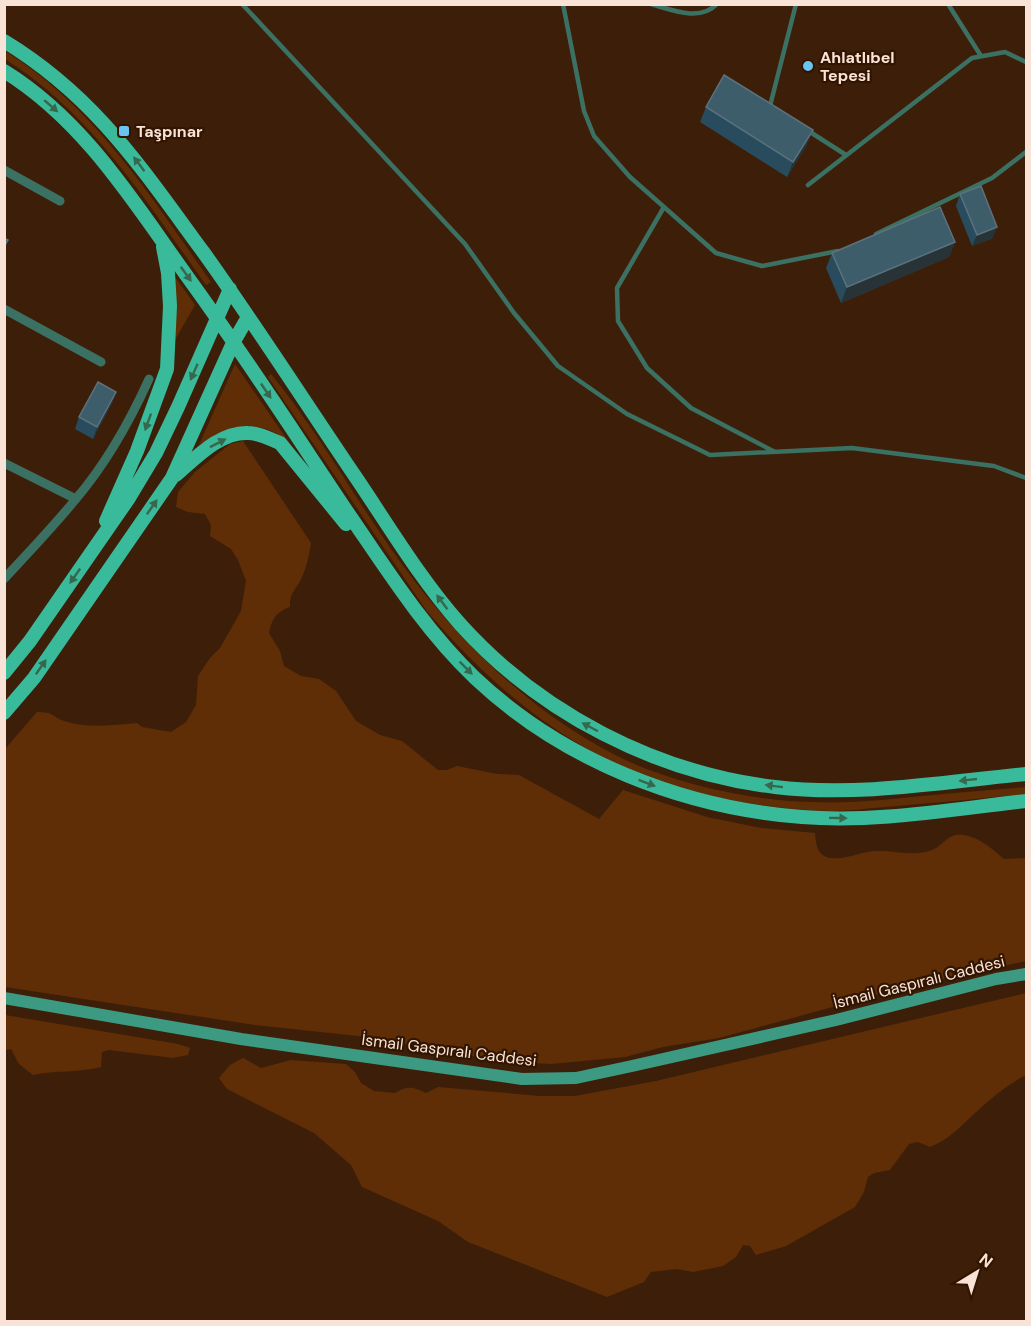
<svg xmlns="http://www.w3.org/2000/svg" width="1031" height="1326" font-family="'DM Sans',sans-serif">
	<rect width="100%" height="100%" fill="#3d1f09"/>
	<path fill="#5f2e06" d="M 5,51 C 95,107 151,197 211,282 L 206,285 C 147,203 93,114 5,59 Z
		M 173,274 L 195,305 L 175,340 Z
		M 235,364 L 295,451 C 289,445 284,438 277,434 C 253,418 221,431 199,445 Z
		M 271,374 C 325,440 364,516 416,583 C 473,656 546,724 632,763 C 685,786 752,800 810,802 C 851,804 892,799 933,795 C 964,792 995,790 1026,787 L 1026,794 C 980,799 933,803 886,807 C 868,808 850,811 832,811 C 803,811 774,807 746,803 C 710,797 674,788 641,775 C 556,741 484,679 426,610 L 268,377 Z
		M 243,441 L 311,543 C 309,555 307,566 302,577 C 297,589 289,592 290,607 C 276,612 272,619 269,633 L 280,651 L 284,666 L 301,676 L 319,679 L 336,691 L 356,721 L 380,735 L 402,741 L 438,770 L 447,770 L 457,766 L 497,774 L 519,775 L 599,819 L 623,790 L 707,817 L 761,828 L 815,833 C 816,842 816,853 826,857 C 842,862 861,851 877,851 C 895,850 914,857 932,850 C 941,847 947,836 956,835 C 973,832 992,848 1004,859 L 1026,858 L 1026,961 L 895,990 L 719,1038 L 663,1047 L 625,1057 L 551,1064 L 499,1061 L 367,1037 L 255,1025 L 5,987 L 5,749 L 37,712 C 54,712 51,716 64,721 C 88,729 113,725 137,723 L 142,727 L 171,732 L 186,722 L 196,705 L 198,676 L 210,658 L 220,648 L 241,611 L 246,581 L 238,560 L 231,549 L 210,536 L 211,525 L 205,514 L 188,512 L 176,507 L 178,492 L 195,472 L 230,444 Z
		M 1026,993 L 1026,1075 C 1007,1085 990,1099 974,1114 C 960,1127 948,1140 930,1147 L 918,1142 L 909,1144 L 890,1170 L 874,1173 L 868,1177 L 864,1192 L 855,1207 L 786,1246 L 756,1255 L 750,1246 L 743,1245 L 736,1257 L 723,1266 L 693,1272 L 677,1269 L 651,1272 L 644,1282 L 607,1297 L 468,1242 L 438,1221 L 362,1187 L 351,1165 L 314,1133 L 227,1089 L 219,1078 L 230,1065 L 243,1058 L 261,1068 L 291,1060 L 346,1064 L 355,1072 L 361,1083 L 374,1091 L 395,1093 C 408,1085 413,1087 426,1093 L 438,1087 L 540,1096 L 575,1096 L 656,1081 Z
		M 5,1015 L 178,1044 L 190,1048 L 188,1055 L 173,1058 L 109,1050 L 102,1052 L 101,1067 C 79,1073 56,1070 33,1075 L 19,1064 L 11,1049 L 5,1050 Z"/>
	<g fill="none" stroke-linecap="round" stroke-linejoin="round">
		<path stroke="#3b7162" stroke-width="4.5" d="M 242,4 L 465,244 L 514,313 L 558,366 L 627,414 L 710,455 L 852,448 L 994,466 L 1026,478
			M 563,4 L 584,111 L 594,136 L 630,177 L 664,207 L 617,288 L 618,321 L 647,368 L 691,408 L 775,452
			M 651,4 C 672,10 700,22 717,4
			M 948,4 L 981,56
			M 772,108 L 770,106 L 796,4
			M 807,130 L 846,155
			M 808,185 L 972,58 L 1005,52 L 1026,62
			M 664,207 L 716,253 L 762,266 L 838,251
			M 876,234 L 992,178 L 1026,152"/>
		<path stroke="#3b7162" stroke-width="9" d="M 4,170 L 60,201
			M 4,309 L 101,362
			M 4,463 L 76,499
			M 4,579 C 28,553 53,527 75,500 C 106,464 130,421 149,379"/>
		<path stroke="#3d9a82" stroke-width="12" d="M 4,998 L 241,1039 L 522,1079 L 576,1078 L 632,1066 L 836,1020 L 996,979 L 1026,974"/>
		<path stroke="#39ba9b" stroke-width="14" d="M 4,41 C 96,97 142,169 204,253 C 257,327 306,404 357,479 C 390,528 421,580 460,624 C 540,713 656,773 775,787 C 858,797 943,782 1026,774
			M 4,71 C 85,121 135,204 189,279 C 245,356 297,437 350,516 C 389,573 425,630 475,678 C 563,761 683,808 802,817 C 877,823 952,809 1026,801
			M 176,475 C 196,458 219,432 248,433 C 259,433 270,439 280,443 L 346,524
			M 106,521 L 137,451 L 167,369 L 170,306 L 168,273 L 163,247
			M 4,673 L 30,641 L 129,498 L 156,453 L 178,407 L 230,289
			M 4,713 L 34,678 L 172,478 L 233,343 L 248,317"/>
	</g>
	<path fill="#284c5e" d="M 706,107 L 807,145 L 787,177 L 700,122 Z
		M 960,194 L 993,238 L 972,246 L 956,206 Z
		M 955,242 L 949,257 L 841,303 L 826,268 L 832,253 Z
		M 116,392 L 112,403 L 93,439 L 75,429 L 79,417 Z"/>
	<path fill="#273337" d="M 813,130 L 807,145 L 787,177 L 793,162 Z
		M 997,227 L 993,238 L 972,246 L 977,235 Z
		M 955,242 L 949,257 L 841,303 L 847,287 Z
		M 116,392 L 112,403 L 93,439 L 97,427 Z"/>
	<path fill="#3e5d6b" stroke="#5b727c" stroke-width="1.5" d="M 724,75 L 813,130 L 793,162 L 706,107 Z
		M 981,186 L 997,227 L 977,235 L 960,194 Z
		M 940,207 L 955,242 L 847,287 L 832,253 Z
		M 4,238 L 8,240 L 4,247 Z
		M 98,382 L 116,392 L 97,427 L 79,417 Z"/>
	<defs><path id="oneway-solid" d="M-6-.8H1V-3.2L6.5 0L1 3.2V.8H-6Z" transform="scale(1.5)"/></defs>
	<g fill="#36684e">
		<use href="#oneway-solid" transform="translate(51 106) rotate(41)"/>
		<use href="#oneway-solid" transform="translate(139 164) rotate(-127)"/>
		<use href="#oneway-solid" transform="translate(186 274) rotate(54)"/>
		<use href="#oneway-solid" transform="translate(194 372) rotate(114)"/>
		<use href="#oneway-solid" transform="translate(266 391) rotate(56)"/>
		<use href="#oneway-solid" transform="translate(148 422) rotate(110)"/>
		<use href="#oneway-solid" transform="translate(218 443) rotate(-27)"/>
		<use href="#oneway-solid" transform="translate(152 507) rotate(-55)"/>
		<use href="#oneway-solid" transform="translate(75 576) rotate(125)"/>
		<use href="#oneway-solid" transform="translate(442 602) rotate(-127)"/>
		<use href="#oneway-solid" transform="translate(41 667) rotate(-55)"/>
		<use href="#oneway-solid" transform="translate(466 668) rotate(45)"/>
		<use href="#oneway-solid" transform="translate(590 727) rotate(-152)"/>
		<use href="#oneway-solid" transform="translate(968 780) rotate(174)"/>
		<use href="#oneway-solid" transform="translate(647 783) rotate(21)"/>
		<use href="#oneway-solid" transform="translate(774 786) rotate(-173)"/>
		<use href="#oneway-solid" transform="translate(838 818) rotate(1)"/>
	</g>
	<g fill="#6ac3f1" stroke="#321501" stroke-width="2">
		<circle cx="808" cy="66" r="6"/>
		<rect x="118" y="125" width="12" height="12" rx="3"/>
	</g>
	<g text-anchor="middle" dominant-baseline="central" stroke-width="4.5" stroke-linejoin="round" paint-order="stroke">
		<g font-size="16" font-weight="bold" fill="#f8e3d6" stroke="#321501" text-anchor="start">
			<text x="820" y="57">Ahlatlıbel<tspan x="820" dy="18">Tepesi</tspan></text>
			<text x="136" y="131">Taşpınar</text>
		</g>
		<g font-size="16" fill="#f8e3d6" stroke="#321501">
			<text transform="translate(919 982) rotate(-14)">İsmail Gaspıralı Caddesi</text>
			<text transform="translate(449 1050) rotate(7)">İsmail Gaspıralı Caddesi</text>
		</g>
	</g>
	<rect width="1031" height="1326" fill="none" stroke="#f8e3d6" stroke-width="12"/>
	<g transform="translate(977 1272) rotate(38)" stroke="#321501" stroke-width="4.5" paint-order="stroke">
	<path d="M0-4.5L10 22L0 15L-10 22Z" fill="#f8e3d6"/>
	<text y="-9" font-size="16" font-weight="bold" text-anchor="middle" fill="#f8e3d6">N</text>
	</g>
</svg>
